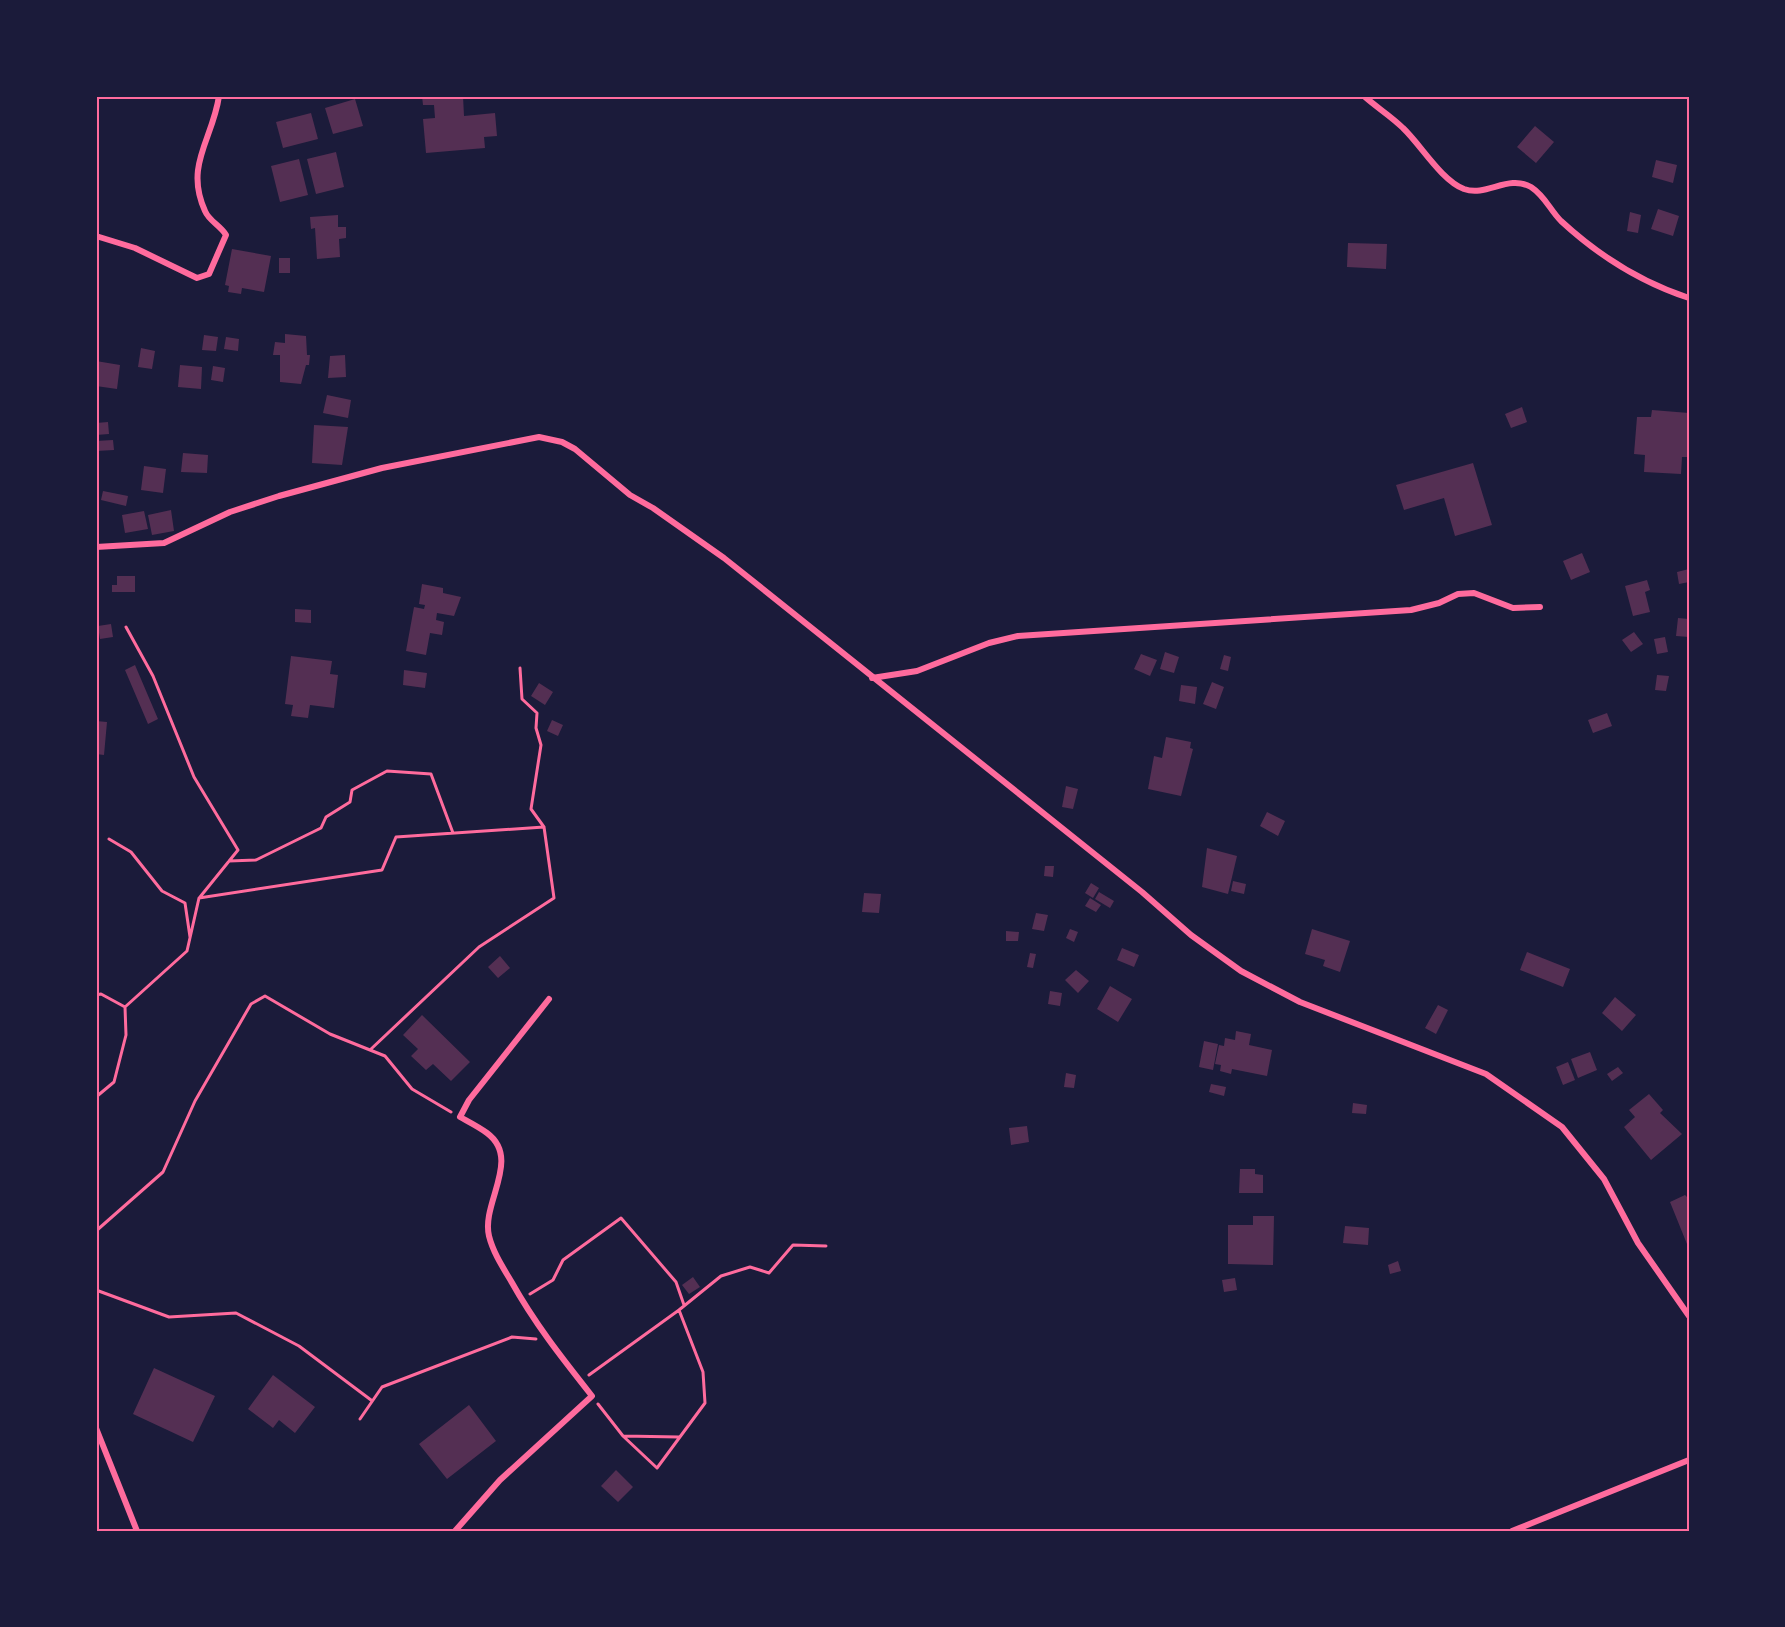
<svg xmlns="http://www.w3.org/2000/svg" width="1785" height="1627" font-family="Manrope,sans-serif">
	<rect width="100%" height="100%" fill="#1b1b3a"/>
	<path fill="#542f53" d="M 422,96 L 463,96 L 464,116 L 495,113 L 497,136 L 484,137 L 485,148 L 426,153 L 423,119 L 435,118 L 434,105 L 423,105 Z
		M 355,99 L 363,126 L 333,134 L 325,108 Z
		M 311,113 L 318,139 L 283,148 L 276,122 Z
		M 1535,126 L 1554,142 L 1536,163 L 1517,147 Z
		M 336,152 L 344,187 L 316,194 L 307,159 Z
		M 299,159 L 308,195 L 280,202 L 271,166 Z
		M 1656,160 L 1677,165 L 1673,183 L 1652,177 Z
		M 1658,209 L 1679,216 L 1673,236 L 1651,229 Z
		M 1630,212 L 1641,215 L 1638,233 L 1627,231 Z
		M 338,215 L 338,227 L 346,227 L 346,238 L 339,239 L 340,257 L 317,259 L 315,228 L 311,229 L 310,217 Z
		M 1348,243 L 1387,244 L 1386,269 L 1347,267 Z
		M 232,249 L 271,256 L 264,292 L 242,288 L 241,294 L 228,292 L 229,286 L 225,285 Z
		M 279,258 L 290,258 L 290,273 L 279,273 Z
		M 285,334 L 306,336 L 307,355 L 310,355 L 309,365 L 306,365 L 301,384 L 280,382 L 280,355 L 273,355 L 275,342 L 285,343 Z
		M 204,335 L 218,337 L 216,351 L 202,350 Z
		M 226,337 L 239,339 L 238,351 L 224,349 Z
		M 141,348 L 155,351 L 152,369 L 138,367 Z
		M 345,355 L 346,377 L 328,378 L 330,356 Z
		M 96,361 L 120,365 L 117,389 L 96,386 Z
		M 180,365 L 202,367 L 201,389 L 178,387 Z
		M 213,366 L 225,368 L 223,382 L 211,380 Z
		M 327,395 L 351,400 L 348,418 L 323,413 Z
		M 1522,407 L 1527,422 L 1511,428 L 1505,414 Z
		M 1652,410 L 1689,413 L 1689,457 L 1682,457 L 1681,474 L 1644,472 L 1645,455 L 1634,454 L 1637,417 L 1651,417 Z
		M 108,422 L 109,434 L 96,435 L 96,423 Z
		M 314,425 L 348,427 L 342,465 L 312,463 Z
		M 113,440 L 114,450 L 96,451 L 96,441 Z
		M 183,453 L 208,455 L 207,473 L 181,472 Z
		M 1473,463 L 1492,525 L 1455,536 L 1444,498 L 1404,510 L 1396,485 Z
		M 144,466 L 166,469 L 163,493 L 141,490 Z
		M 103,491 L 128,496 L 126,506 L 101,500 Z
		M 171,510 L 174,531 L 152,535 L 148,515 Z
		M 144,511 L 148,529 L 125,533 L 122,515 Z
		M 1582,553 L 1590,572 L 1571,580 L 1563,561 Z
		M 1689,569 L 1689,582 L 1679,584 L 1677,572 Z
		M 117,576 L 135,576 L 135,592 L 112,592 L 112,585 L 117,585 Z
		M 1647,580 L 1650,590 L 1645,592 L 1650,612 L 1633,616 L 1625,586 Z
		M 422,584 L 443,588 L 443,593 L 461,597 L 454,616 L 437,613 L 436,620 L 444,622 L 442,635 L 430,633 L 426,655 L 406,651 L 414,607 L 424,609 L 425,605 L 419,604 Z
		M 295,609 L 311,610 L 311,623 L 295,622 Z
		M 1678,618 L 1689,619 L 1689,637 L 1676,636 Z
		M 111,624 L 113,637 L 100,639 L 98,626 Z
		M 1634,632 L 1643,644 L 1631,652 L 1622,640 Z
		M 1665,637 L 1668,652 L 1657,654 L 1654,639 Z
		M 1165,652 L 1179,657 L 1174,673 L 1160,669 Z
		M 1141,654 L 1157,660 L 1150,676 L 1134,669 Z
		M 1224,655 L 1231,657 L 1228,671 L 1220,669 Z
		M 291,656 L 332,661 L 330,674 L 338,675 L 334,708 L 310,705 L 308,718 L 291,716 L 293,705 L 285,704 Z
		M 135,665 L 158,719 L 148,724 L 125,670 Z
		M 404,670 L 427,673 L 425,688 L 403,685 Z
		M 1657,675 L 1669,676 L 1666,691 L 1655,690 Z
		M 1212,682 L 1224,687 L 1216,709 L 1203,704 Z
		M 539,683 L 553,692 L 545,705 L 531,696 Z
		M 1181,685 L 1197,687 L 1195,704 L 1179,701 Z
		M 1607,713 L 1612,726 L 1593,733 L 1588,720 Z
		M 552,720 L 563,725 L 558,736 L 547,731 Z
		M 96,721 L 107,722 L 104,755 L 96,754 Z
		M 1166,737 L 1191,742 L 1190,748 L 1193,749 L 1181,796 L 1148,789 L 1154,756 L 1162,758 Z
		M 1066,786 L 1078,789 L 1073,809 L 1062,807 Z
		M 1267,812 L 1285,821 L 1278,836 L 1260,826 Z
		M 1207,848 L 1237,856 L 1228,894 L 1202,887 Z
		M 1045,866 L 1054,866 L 1053,877 L 1044,876 Z
		M 1233,881 L 1246,884 L 1244,894 L 1231,891 Z
		M 1091,883 L 1099,888 L 1093,898 L 1085,893 Z
		M 1099,892 L 1114,901 L 1110,908 L 1095,899 Z
		M 864,893 L 881,894 L 879,913 L 862,912 Z
		M 1090,898 L 1101,905 L 1096,912 L 1085,906 Z
		M 1036,913 L 1048,915 L 1044,931 L 1032,929 Z
		M 1070,929 L 1078,932 L 1074,942 L 1066,938 Z
		M 1312,929 L 1350,941 L 1340,972 L 1323,966 L 1325,960 L 1305,954 Z
		M 1006,931 L 1019,932 L 1018,941 L 1006,941 Z
		M 1122,948 L 1139,955 L 1134,967 L 1117,960 Z
		M 1527,952 L 1570,969 L 1563,987 L 1520,970 Z
		M 1030,953 L 1036,954 L 1033,968 L 1027,967 Z
		M 500,956 L 510,968 L 498,978 L 488,967 Z
		M 1076,970 L 1089,981 L 1078,993 L 1065,980 Z
		M 1110,986 L 1132,999 L 1118,1022 L 1097,1009 Z
		M 1050,991 L 1062,993 L 1060,1006 L 1048,1004 Z
		M 1615,997 L 1636,1015 L 1622,1031 L 1602,1013 Z
		M 1438,1005 L 1448,1010 L 1436,1034 L 1425,1028 Z
		M 422,1015 L 470,1062 L 451,1081 L 433,1064 L 426,1070 L 411,1056 L 418,1049 L 403,1035 Z
		M 1236,1031 L 1251,1034 L 1249,1045 L 1272,1050 L 1267,1076 L 1232,1069 L 1231,1074 L 1220,1071 L 1221,1065 L 1215,1064 L 1219,1045 L 1224,1046 L 1225,1038 L 1235,1040 Z
		M 1204,1041 L 1218,1044 L 1213,1070 L 1199,1067 Z
		M 1590,1052 L 1597,1070 L 1578,1078 L 1571,1059 Z
		M 1568,1062 L 1575,1080 L 1563,1085 L 1556,1067 Z
		M 1618,1067 L 1623,1073 L 1612,1081 L 1607,1074 Z
		M 1066,1073 L 1076,1075 L 1074,1088 L 1064,1087 Z
		M 1211,1084 L 1226,1087 L 1224,1096 L 1209,1092 Z
		M 1649,1094 L 1663,1110 L 1660,1113 L 1682,1134 L 1651,1160 L 1624,1127 L 1635,1117 L 1629,1110 Z
		M 1353,1103 L 1367,1105 L 1366,1114 L 1352,1113 Z
		M 1027,1126 L 1029,1142 L 1011,1145 L 1009,1128 Z
		M 1240,1169 L 1255,1169 L 1255,1174 L 1263,1175 L 1263,1193 L 1239,1193 Z
		M 1685,1195 L 1689,1199 L 1689,1249 L 1670,1202 Z
		M 1253,1216 L 1274,1216 L 1273,1265 L 1228,1264 L 1228,1225 L 1253,1225 Z
		M 1345,1226 L 1369,1228 L 1368,1245 L 1343,1243 Z
		M 1398,1261 L 1401,1271 L 1390,1274 L 1388,1265 Z
		M 693,1277 L 700,1287 L 689,1294 L 682,1285 Z
		M 1235,1278 L 1237,1290 L 1224,1292 L 1222,1280 Z
		M 154,1368 L 215,1396 L 193,1442 L 133,1414 Z
		M 273,1375 L 315,1407 L 295,1433 L 279,1420 L 273,1428 L 248,1409 Z
		M 469,1405 L 496,1441 L 447,1479 L 419,1444 Z
		M 616,1470 L 633,1487 L 618,1502 L 601,1486 Z"/>
	<g fill="none" stroke-linecap="round" stroke-linejoin="round">
		<path stroke="#ff6b9d" stroke-width="3" d="M 126,627 L 153,676 L 194,777 L 238,850 L 200,897
			M 520,668 L 522,699 L 537,713 L 536,728 L 541,745 L 531,809 L 544,827
			M 109,839 L 131,852 L 162,891 L 185,903 L 190,937
			M 229,861 L 256,860 L 321,828 L 326,817 L 350,802 L 352,790 L 387,771 L 431,774 L 453,833
			M 96,995 L 101,994 L 125,1007
			M 96,1097 L 114,1082 L 126,1035 L 125,1007 L 187,951 L 199,898 L 382,870 L 396,837 L 544,827 L 554,898 L 479,947 L 370,1050
			M 96,1231 L 163,1172 L 195,1101 L 251,1004 L 265,996 L 330,1034 L 385,1056 L 412,1089 L 451,1112
			M 96,1290 L 169,1317 L 236,1313 L 299,1346 L 371,1400
			M 530,1294 L 553,1280 L 563,1260 L 621,1218 L 676,1282 L 684,1305
			M 679,1310 L 721,1276 L 750,1267 L 769,1273 L 793,1245 L 826,1246
			M 589,1375 L 679,1310 L 703,1372 L 705,1403 L 657,1468 L 623,1436
			M 598,1404 L 623,1436 L 679,1437
			M 360,1419 L 382,1387 L 512,1337 L 536,1339"/>
		<path stroke="#ff6b9d" stroke-width="6" d="M 1364,96 C 1376,107 1391,116 1403,128 C 1421,145 1441,180 1464,189 C 1487,197 1508,174 1531,187 C 1545,196 1550,210 1561,221 C 1599,256 1640,282 1689,298
			M 96,236 L 135,248 L 197,278 L 209,274 L 226,235 C 221,226 209,221 205,211 C 184,165 213,139 219,96
			M 96,547 L 164,543 L 230,512 L 279,496 L 382,468 L 539,437 L 562,442 L 575,449 L 630,495 L 653,508 L 724,558 L 1142,892 L 1191,935 L 1241,971 L 1300,1002 L 1486,1074 L 1562,1127 L 1604,1179 L 1638,1243 L 1689,1316
			M 872,678 L 917,671 L 989,643 L 1018,636 L 1411,610 L 1439,603 L 1458,594 L 1474,593 L 1513,608 L 1540,607
			M 96,1428 L 137,1531
			M 455,1531 L 500,1480 L 592,1396 C 562,1358 535,1324 511,1281 C 502,1266 493,1252 489,1236 C 481,1203 522,1159 487,1133 C 479,1127 469,1122 460,1117 L 469,1100 L 549,999
			M 1512,1531 L 1689,1460"/>
	</g>
	<rect width="1785" height="1627" fill="none" stroke="#1b1b3a" stroke-width="195"/>
	<rect x="98" y="98" width="1590" height="1432" fill="none" stroke="#ff6b9d" stroke-width="2"/>
</svg>
